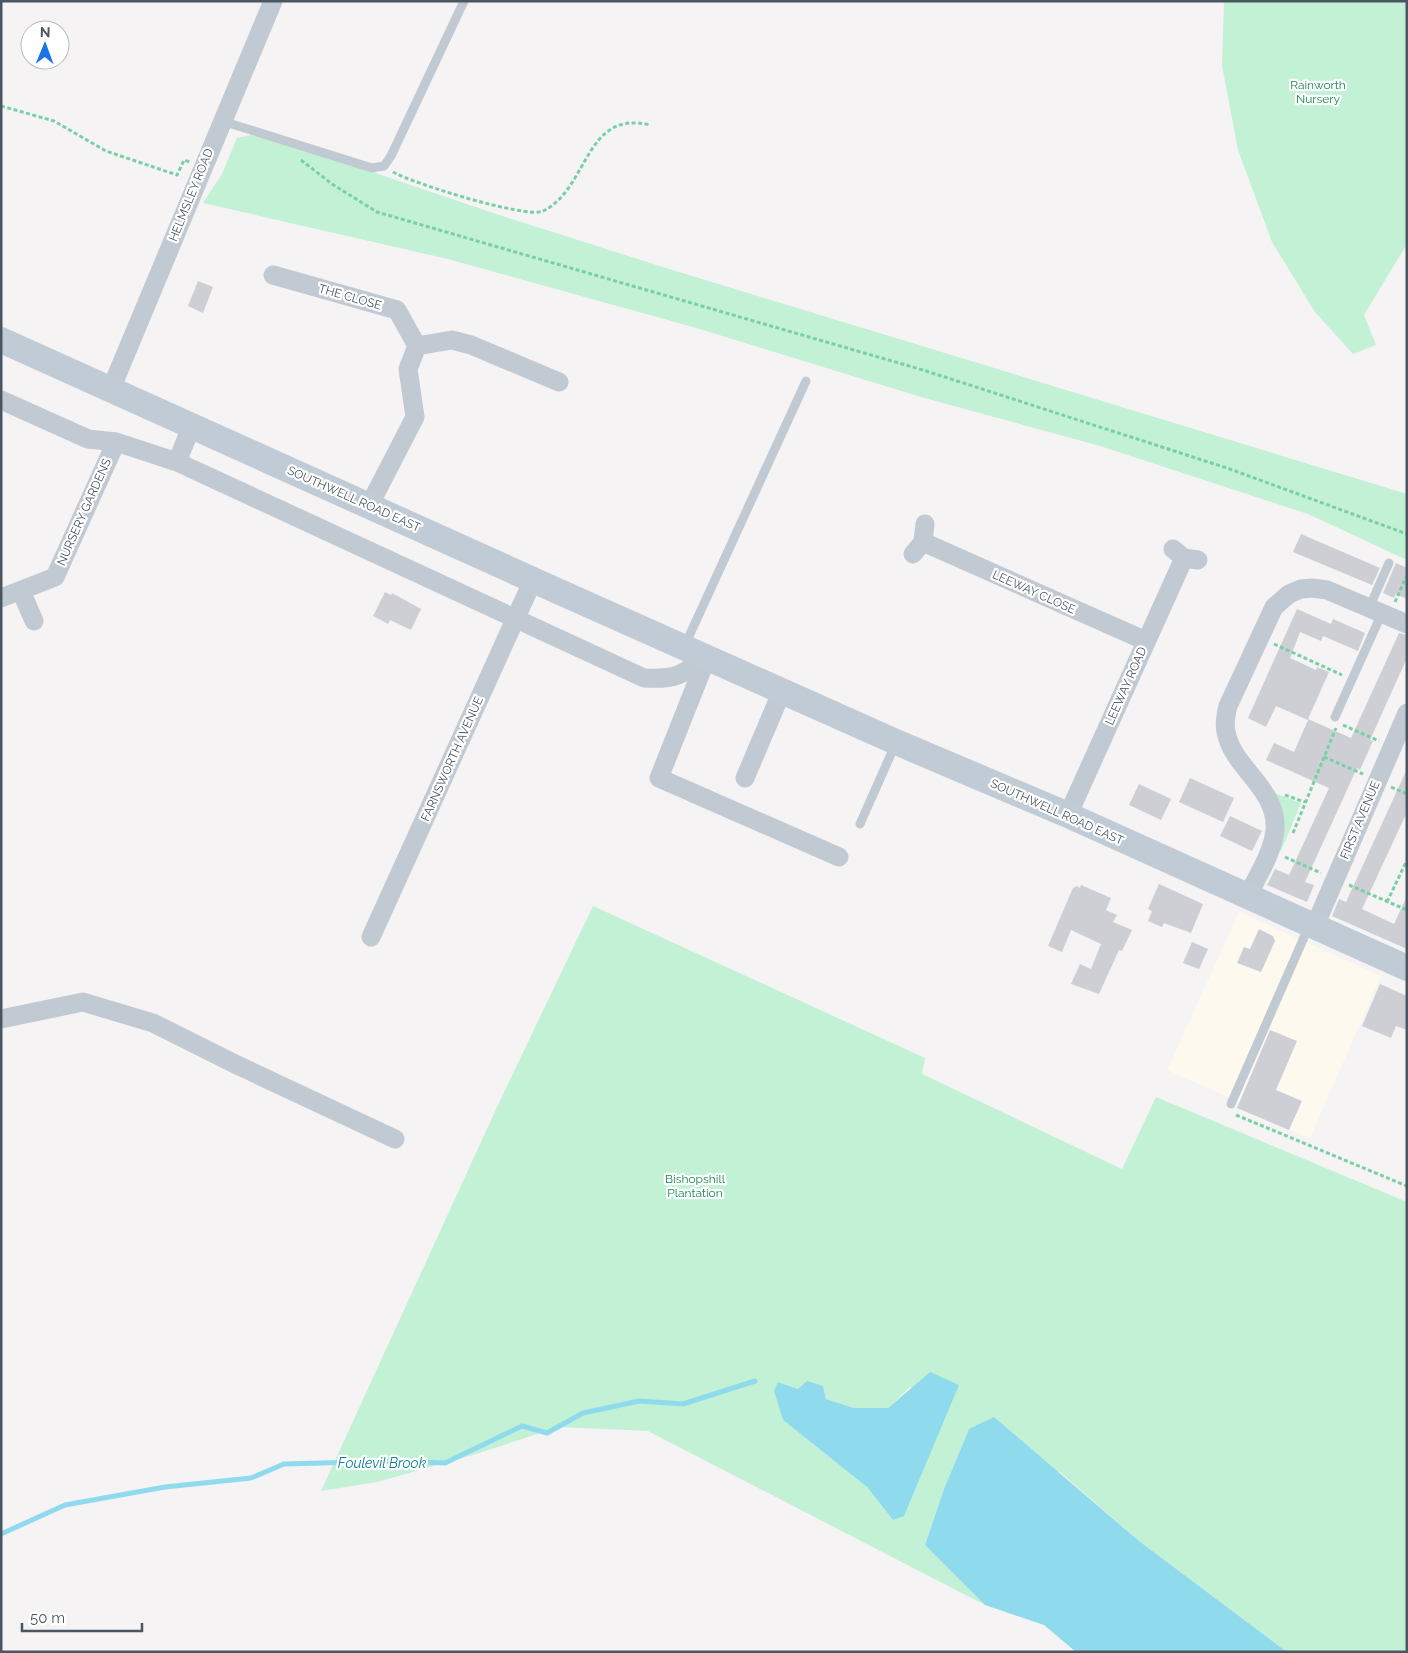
<svg xmlns="http://www.w3.org/2000/svg" width="1408" height="1653" font-family="Raleway,sans-serif">
	<rect width="100%" height="100%" fill="#f5f3f3"/>
	<path fill="#fdf9ef" d="M 1239,912 L 1381,976 L 1310,1138 L 1237,1108 L 1239,1102 L 1167,1070 Z"/>
	<path fill="#c3f1d5" fill-rule="evenodd" d="M 1224,1 L 1407,1 L 1407,244 L 1364,315 L 1376,345 L 1353,354 L 1315,312 L 1272,242 L 1238,150 L 1222,65 Z
		M 251,135 L 305,149 L 499,215 L 666,268 L 1407,494 L 1407,560 L 1308,514 L 1100,446 L 921,397 L 693,327 L 448,259 L 203,203 L 222,174 L 237,138 Z
		M 1272,792 L 1301,803 L 1281,851 L 1275,849 Z
		M 593,906 L 925,1058 L 922,1074 L 1122,1169 L 1156,1097 L 1407,1202 L 1407,1652 L 1287,1652 L 1139,1541 L 1060,1472 L 969,1429 L 944,1489 L 925,1545 L 985,1605 L 648,1431 L 559,1427 L 473,1455 L 377,1482 L 321,1491 L 498,1105 ZM 778,1382 L 798,1389 L 823,1386 L 826,1399 L 854,1408 L 888,1408 L 911,1386 L 893,1520 L 867,1487 L 783,1420 Z"/>
	<path fill="#90daee" d="M 930,1372 L 959,1385 L 904,1516 L 893,1520 L 867,1487 L 783,1420 L 774,1391 L 778,1382 L 798,1389 L 807,1381 L 823,1386 L 826,1399 L 854,1408 L 888,1408 Z
		M 994,1417 L 1139,1541 L 1287,1652 L 1076,1652 L 1044,1625 L 985,1605 L 925,1545 L 944,1489 L 969,1429 Z"/>
	<g fill="none" stroke-linecap="round" stroke-linejoin="round">
		<path stroke="#90daee" stroke-width="5" d="M 1,1534 L 65,1505 L 165,1487 L 251,1478 L 284,1464 L 398,1461 L 445,1463 L 522,1426 L 547,1433 L 583,1413 L 639,1401 L 683,1404 L 755,1381"/>
	</g>
	<path fill="#cdcfd5" d="M 198,281 L 213,287 L 203,313 L 188,306 Z
		M 1301,534 L 1380,568 L 1372,585 L 1293,552 Z
		M 1396,563 L 1407,568 L 1407,599 L 1396,594 L 1394,598 L 1383,593 Z
		M 385,592 L 391,595 L 392,593 L 421,609 L 411,630 L 390,620 L 388,624 L 373,616 Z
		M 1297,609 L 1331,624 L 1333,619 L 1365,633 L 1358,651 L 1323,636 L 1321,641 L 1300,632 L 1290,658 L 1316,670 L 1317,667 L 1329,672 L 1308,719 L 1351,738 L 1399,633 L 1407,635 L 1407,658 L 1370,740 L 1373,741 L 1360,770 L 1357,768 L 1305,882 L 1314,885 L 1307,902 L 1267,885 L 1275,869 L 1289,875 L 1329,788 L 1266,760 L 1274,743 L 1294,752 L 1308,720 L 1276,706 L 1266,727 L 1248,718 Z
		M 1407,769 L 1407,812 L 1362,909 L 1394,924 L 1407,896 L 1407,949 L 1332,916 L 1339,899 L 1346,902 Z
		M 1190,778 L 1234,798 L 1223,822 L 1179,802 Z
		M 1139,784 L 1171,799 L 1161,820 L 1129,805 Z
		M 1230,816 L 1262,831 L 1252,851 L 1220,836 Z
		M 1159,884 L 1203,904 L 1191,933 L 1164,923 L 1162,927 L 1148,921 L 1152,911 L 1148,909 Z
		M 1081,885 L 1111,898 L 1106,910 L 1117,915 L 1113,922 L 1132,930 L 1122,951 L 1119,950 L 1099,994 L 1071,984 L 1080,964 L 1091,969 L 1101,944 L 1071,930 L 1062,952 L 1048,946 L 1073,888 L 1077,886 L 1080,888 Z
		M 1259,929 L 1273,936 L 1275,941 L 1261,972 L 1237,963 L 1244,947 L 1250,949 Z
		M 1192,942 L 1208,949 L 1199,969 L 1183,963 Z
		M 1380,984 L 1407,996 L 1407,1030 L 1396,1026 L 1391,1038 L 1362,1026 Z
		M 1270,1030 L 1297,1041 L 1276,1090 L 1302,1101 L 1289,1130 L 1237,1108 Z"/>
	<g fill="none" stroke-linecap="round" stroke-linejoin="round">
		<path stroke="#7ad0a6" stroke-width="3" stroke-dasharray="4 2.5" stroke-linecap="butt" d="M 1,106 L 54,121 L 106,151 L 177,175 L 184,160 L 190,162
			M 301,160 L 332,184 L 377,212 L 923,370 L 1227,468 L 1407,534
			M 393,172 C 412,183 526,219 543,211 C 589,189 584,109 650,125
			M 1395,602 L 1407,575
			M 1274,644 L 1342,675
			M 1343,725 L 1379,741
			M 1324,757 L 1363,774
			M 1391,787 L 1407,794
			M 1285,795 L 1305,802
			M 1293,833 L 1336,728
			M 1285,857 L 1321,873
			M 1349,885 L 1407,910
			M 1387,902 L 1407,860
			M 1236,1115 L 1407,1186"/>
		<path stroke="#c1cad2" stroke-width="9" d="M 222,121 L 372,168 L 384,166 L 391,156 L 464,1
			M 1369,608 L 1389,563
			M 685,645 L 806,381
			M 1335,717 L 1382,613
			M 860,824 L 895,745
			M 1231,1104 L 1309,926"/>
		<path stroke="#c1cad2" stroke-width="19" d="M 273,275 L 397,310 L 417,346 L 452,340 L 471,345 L 559,382
			M 111,389 L 273,1
			M 1,400 L 88,439 L 116,442 L 177,462 L 644,678 C 675,680 682,675 707,657
			M 177,462 L 192,425
			M 369,506 L 415,417 L 408,369 L 417,346
			M 923,542 L 1146,641
			M 1173,549 L 1184,558 L 1198,560
			M 913,554 L 923,542 L 925,524
			M 21,591 L 34,621
			M 1,598 L 55,577 L 116,442
			M 707,657 L 659,778 L 839,857
			M 745,778 L 782,691
			M 1068,815 L 1184,558
			M 1247,897 C 1257,877 1273,852 1275,830 C 1278,788 1233,769 1226,732 C 1224,723 1226,714 1228,706 L 1274,607 L 1289,594 L 1301,589 L 1312,588 L 1327,590 L 1407,624
			M 1314,928 L 1407,713
			M 371,937 L 533,580
			M 1,1019 L 83,1002 L 153,1023 L 235,1064 L 395,1139"/>
		<path stroke="#c1cbd6" stroke-width="26" d="M 1,340 L 553,589 L 896,742 L 1068,815 L 1407,968"/>
	</g>
	<g text-anchor="middle" dominant-baseline="central" stroke-width="4.5" stroke-linejoin="round" paint-order="stroke">
		<g font-size="12" fill="#17864f" stroke="#fff">
			<text x="1318" y="85">Rainworth<tspan x="1318" dy="14">Nursery</tspan></text>
			<text x="695" y="1179">Bishopshill<tspan x="695" dy="14">Plantation</tspan></text>
		</g>
		<g font-size="12" fill="#4a5661" stroke="#fff">
			<text transform="translate(191 195) rotate(-68)">HELMSLEY ROAD</text>
			<text transform="translate(350 297) rotate(16)">THE CLOSE</text>
			<text transform="translate(354 499) rotate(24)">SOUTHWELL ROAD EAST</text>
			<text transform="translate(84 512) rotate(-66)">NURSERY GARDENS</text>
			<text transform="translate(1034 592) rotate(24)">LEEWAY CLOSE</text>
			<text transform="translate(1126 686) rotate(-66)">LEEWAY ROAD</text>
			<text transform="translate(452 759) rotate(-66)">FARNSWORTH AVENUE</text>
			<text transform="translate(1057 812) rotate(24)">SOUTHWELL ROAD EAST</text>
			<text transform="translate(1360 820) rotate(-67)">FIRST AVENUE</text>
		</g>
		<g font-size="14" font-style="italic" fill="#0c7c9b" stroke="#fff">
			<text x="382" y="1463">Foulevil Brook</text>
		</g>
	</g>
	<rect width="1408" height="1653" fill="none" stroke="#4a5661" stroke-width="5"/>
	<g transform="translate(45 45) rotate(1)"><circle r="24" fill="#ffffff" stroke="#b7bbc0"/>
	<path d="M0-4L9 19L0 12L-9 19Z" fill="#1a73e8"/>
	<text y="-8" font-size="14" font-weight="bold" text-anchor="middle" fill="#4a5661">N</text>
	</g>
	<path d="M22 1623v8h120v-8" fill="none" stroke="#4a5661" stroke-width="2.5"/>
	<text x="30" y="1623" font-size="15" fill="#4a5661" stroke="#ffffff" stroke-width="4" paint-order="stroke">50 m</text>
</svg>
